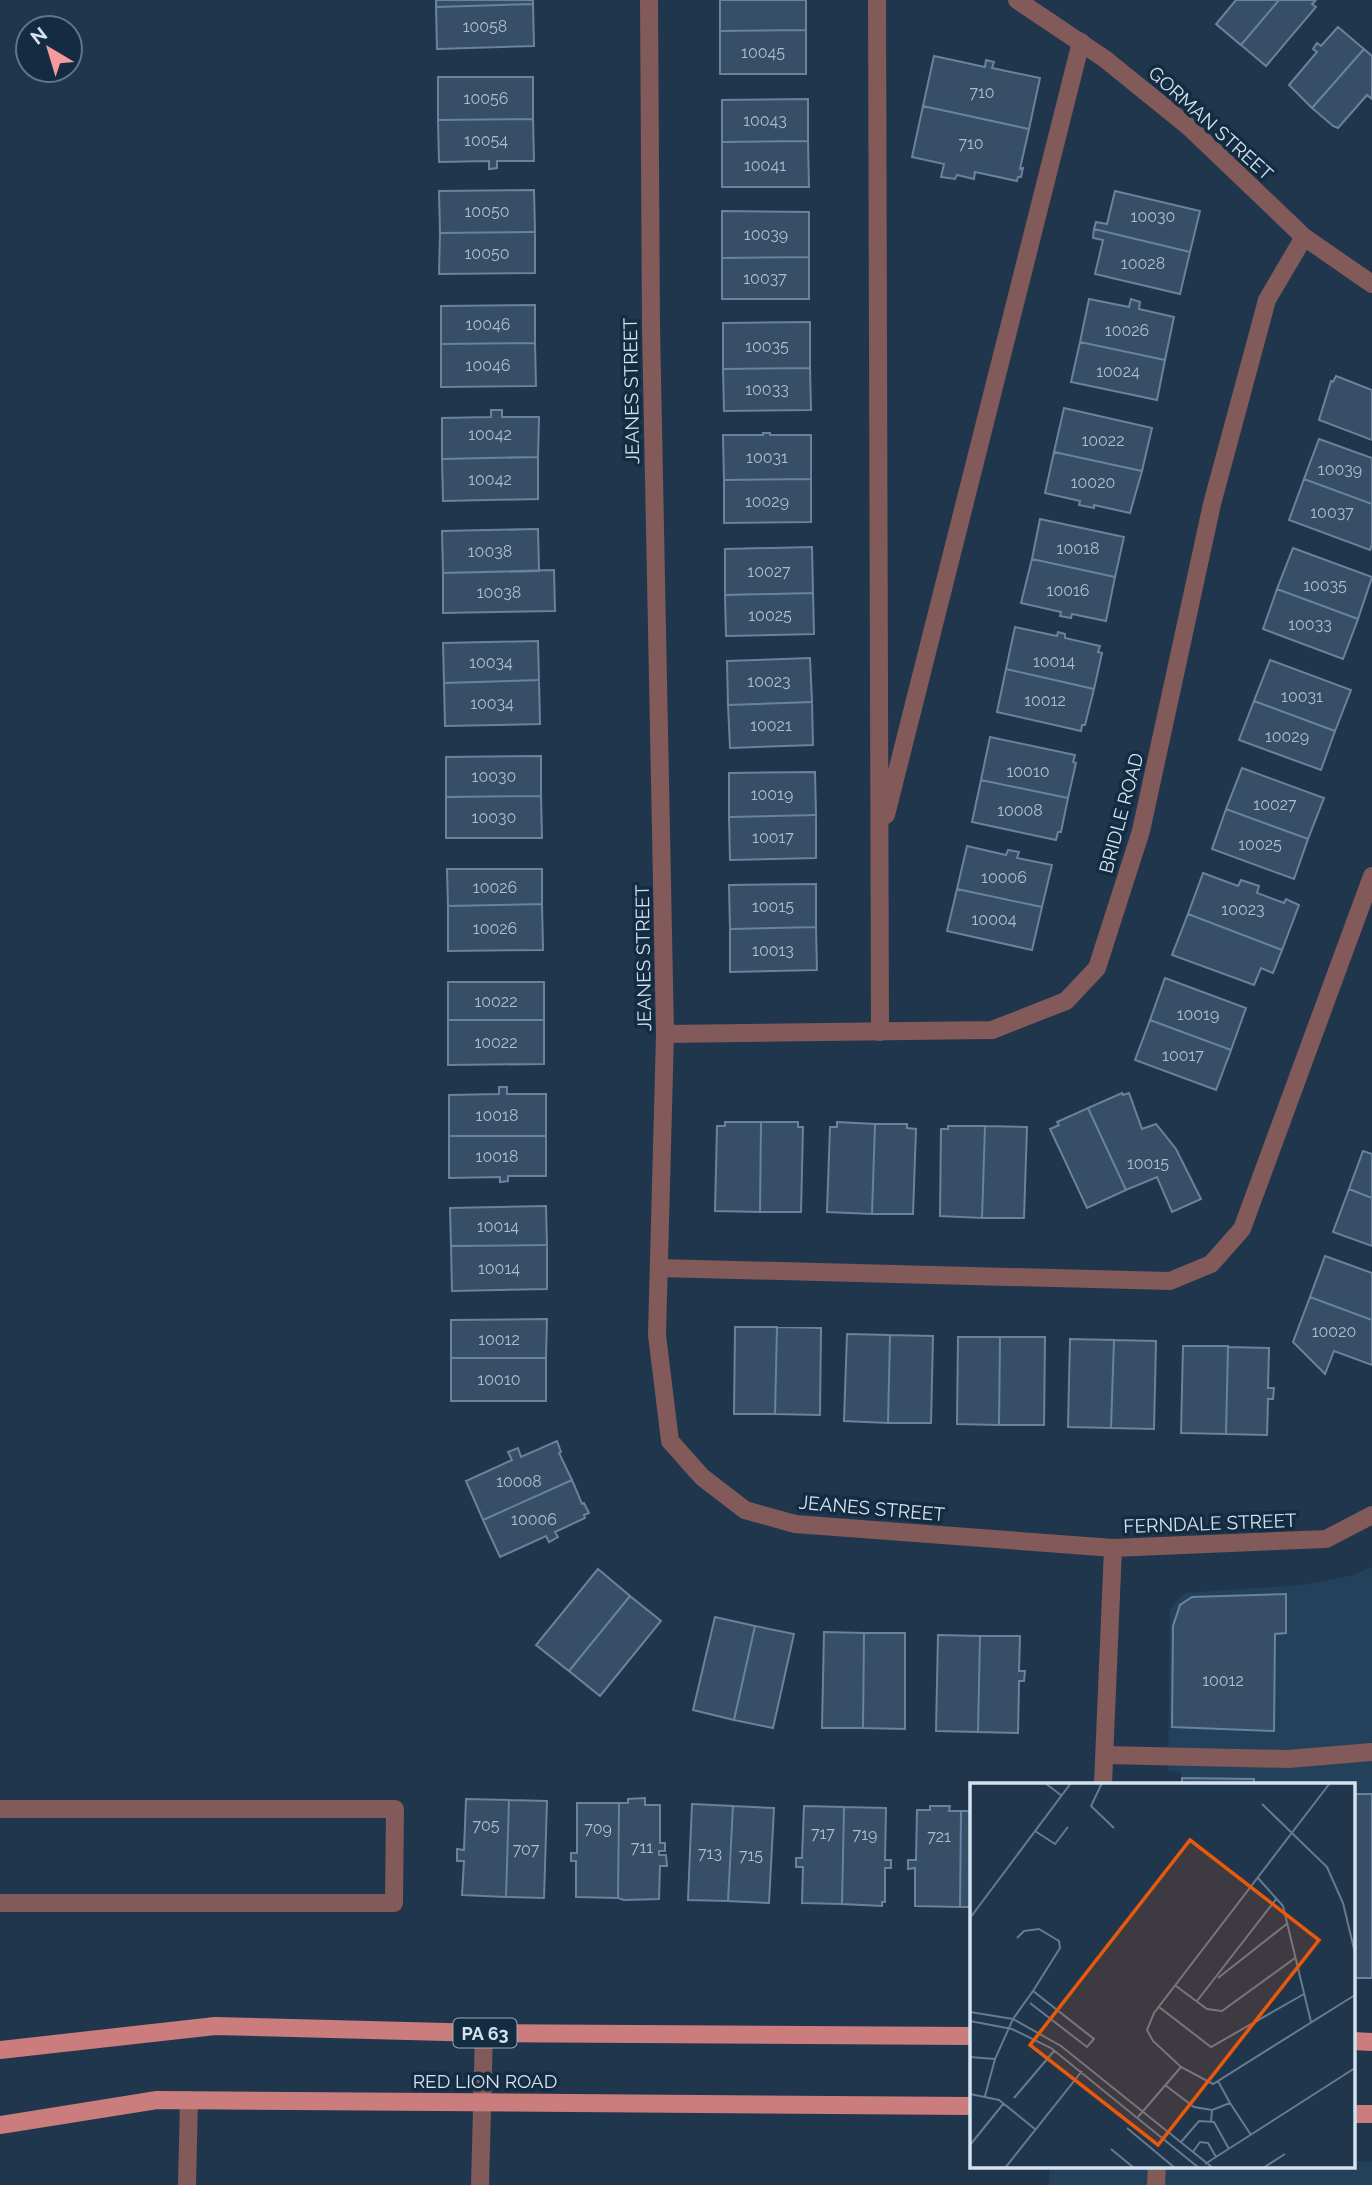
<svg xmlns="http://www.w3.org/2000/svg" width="1372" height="2185" font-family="Raleway,sans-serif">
	<rect width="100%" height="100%" fill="#1f364c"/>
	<path fill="#24415c" d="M 1372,1567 L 1372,1978 L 1353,1978 L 1353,1784 L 1182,1784 L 1181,1772 L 1168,1771 L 1170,1609 L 1184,1593 L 1302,1585 L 1354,1575 Z
		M 1353,2161 L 1372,2162 L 1372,2185 L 1049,2185 L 1050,2166 L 1353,2166 Z"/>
	<path fill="#364e66" stroke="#6a839d" stroke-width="2" d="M 436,0 L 533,0 L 533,4 L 436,7 Z
		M 720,0 L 806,0 L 806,30 L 720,31 Z
		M 1236,0 L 1279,0 L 1241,45 L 1216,24 Z
		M 1279,0 L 1316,0 L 1312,4 L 1316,7 L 1266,66 L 1241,45 Z
		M 533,4 L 534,46 L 437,49 L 436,7 Z
		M 1338,27 L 1364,49 L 1312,108 L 1289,85 L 1317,52 L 1313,49 L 1317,43 L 1321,46 Z
		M 806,30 L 806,74 L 720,74 L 720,31 Z
		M 1364,49 L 1372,56 L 1372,99 L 1367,95 L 1338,128 L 1333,126 L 1312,108 Z
		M 934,56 L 985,67 L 986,60 L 994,62 L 992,68 L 1040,78 L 1029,129 L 923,106 Z
		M 438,77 L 533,77 L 533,119 L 438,120 Z
		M 808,99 L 808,141 L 722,142 L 722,100 Z
		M 923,106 L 1029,129 L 1020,169 L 1023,168 L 1021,177 L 1018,177 L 1017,181 L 975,172 L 974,179 L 957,175 L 955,179 L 941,177 L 944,164 L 912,157 Z
		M 533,119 L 534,161 L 497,161 L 497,168 L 489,169 L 489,161 L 439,162 L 438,120 Z
		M 808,141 L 809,187 L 722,187 L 722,142 Z
		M 534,190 L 535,232 L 440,233 L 439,191 Z
		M 1115,191 L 1200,211 L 1190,252 L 1094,229 L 1096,222 L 1107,224 Z
		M 722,211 L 809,212 L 809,257 L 722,258 Z
		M 1094,229 L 1190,252 L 1180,294 L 1095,274 L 1103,240 L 1093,238 Z
		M 535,232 L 535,273 L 439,274 L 440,233 Z
		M 809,257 L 809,299 L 722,299 L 722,258 Z
		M 1089,299 L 1129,307 L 1131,299 L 1140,302 L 1139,309 L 1174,317 L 1165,360 L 1080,342 Z
		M 535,305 L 535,343 L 441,344 L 441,306 Z
		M 810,322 L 810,368 L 723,369 L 723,323 Z
		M 1080,342 L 1165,360 L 1157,400 L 1071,382 Z
		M 535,343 L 536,386 L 441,387 L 441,344 Z
		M 810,368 L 811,410 L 724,411 L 723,369 Z
		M 1336,376 L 1372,390 L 1372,440 L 1319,420 L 1331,381 L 1333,382 Z
		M 1064,408 L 1152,428 L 1142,471 L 1054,452 Z
		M 491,410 L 502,410 L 502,417 L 539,417 L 538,457 L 442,459 L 442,418 L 491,417 Z
		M 763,433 L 770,433 L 770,435 L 811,435 L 811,479 L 724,480 L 723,435 L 763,435 Z
		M 1319,439 L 1372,458 L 1372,504 L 1304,479 Z
		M 1054,452 L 1142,471 L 1130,513 L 1094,505 L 1094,508 L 1079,505 L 1080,501 L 1045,493 Z
		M 538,457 L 538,499 L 443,501 L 442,459 Z
		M 811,479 L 811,522 L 724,523 L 724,480 Z
		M 1304,479 L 1372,504 L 1372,544 L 1370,550 L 1289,520 Z
		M 1040,519 L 1124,537 L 1115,577 L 1032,559 Z
		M 538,529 L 539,571 L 443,573 L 442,531 Z
		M 812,547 L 813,593 L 725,595 L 725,549 Z
		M 1293,548 L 1372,577 L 1358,619 L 1277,589 Z
		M 1032,559 L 1115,577 L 1106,621 L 1072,614 L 1071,618 L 1060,616 L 1061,612 L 1021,603 Z
		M 554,570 L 555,611 L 443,613 L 443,573 Z
		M 1277,589 L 1358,619 L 1343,659 L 1263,629 Z
		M 813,593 L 814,634 L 726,636 L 725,595 Z
		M 1015,627 L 1057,636 L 1058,632 L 1065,634 L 1065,638 L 1100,646 L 1098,652 L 1102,653 L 1094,689 L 1006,669 Z
		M 538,641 L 539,680 L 444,683 L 443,643 Z
		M 810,658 L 812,702 L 728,705 L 727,661 Z
		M 1270,660 L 1351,690 L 1335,731 L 1254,701 Z
		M 1006,669 L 1094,689 L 1085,725 L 1082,725 L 1081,731 L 997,712 Z
		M 539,680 L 540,724 L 445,726 L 444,683 Z
		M 1254,701 L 1335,731 L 1321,770 L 1239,740 Z
		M 812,702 L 813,745 L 730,748 L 728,705 Z
		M 990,737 L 1075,755 L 1073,762 L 1076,763 L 1068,798 L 981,780 Z
		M 541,756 L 541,796 L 446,797 L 446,757 Z
		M 1242,768 L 1324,798 L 1308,839 L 1226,809 Z
		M 815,772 L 816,815 L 729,817 L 729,773 Z
		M 981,780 L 1068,798 L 1061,832 L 1058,832 L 1056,840 L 972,822 Z
		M 541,796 L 542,838 L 446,838 L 446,797 Z
		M 1226,809 L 1308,839 L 1294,879 L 1212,849 Z
		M 816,815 L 816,858 L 730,860 L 729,817 Z
		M 967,846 L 1006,855 L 1008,850 L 1019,852 L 1017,858 L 1052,865 L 1042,907 L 957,889 Z
		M 447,869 L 542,869 L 542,904 L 448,906 Z
		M 1203,873 L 1238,886 L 1241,880 L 1259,886 L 1257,893 L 1284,903 L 1286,899 L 1299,905 L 1282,950 L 1188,914 Z
		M 816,884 L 816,927 L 730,929 L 729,885 Z
		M 957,889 L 1042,907 L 1032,950 L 947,931 Z
		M 542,904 L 543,950 L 448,951 L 448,906 Z
		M 1188,914 L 1282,950 L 1273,973 L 1261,968 L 1254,985 L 1172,955 Z
		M 816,927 L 817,970 L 730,972 L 730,929 Z
		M 1165,978 L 1246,1008 L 1231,1050 L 1150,1020 Z
		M 448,982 L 544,982 L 544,1020 L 448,1020 Z
		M 448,1020 L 544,1020 L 544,1064 L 448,1065 Z
		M 1150,1020 L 1231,1050 L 1216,1090 L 1135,1060 Z
		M 499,1087 L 507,1087 L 507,1094 L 546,1094 L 546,1136 L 449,1136 L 449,1095 L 499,1094 Z
		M 1122,1093 L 1123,1095 L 1129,1093 L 1142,1129 L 1156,1124 L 1176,1149 L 1201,1199 L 1172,1212 L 1157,1177 L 1126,1190 L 1088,1108 Z
		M 1088,1108 L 1126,1190 L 1087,1208 L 1050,1129 L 1059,1125 L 1057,1122 Z
		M 725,1122 L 761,1122 L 760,1212 L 715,1211 L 717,1126 L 725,1126 Z
		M 761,1122 L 798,1122 L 798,1127 L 803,1127 L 801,1212 L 760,1212 Z
		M 837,1122 L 875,1124 L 872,1214 L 827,1212 L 830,1127 L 837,1127 Z
		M 875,1124 L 907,1124 L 907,1128 L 916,1129 L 913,1214 L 872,1214 Z
		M 948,1126 L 985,1126 L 982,1218 L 940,1216 L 941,1129 L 948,1129 Z
		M 985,1126 L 1027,1127 L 1024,1218 L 982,1218 Z
		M 449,1136 L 546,1136 L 546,1176 L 508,1176 L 508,1181 L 500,1182 L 500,1177 L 449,1178 Z
		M 1363,1151 L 1372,1154 L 1372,1198 L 1349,1189 Z
		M 1349,1189 L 1372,1198 L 1372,1246 L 1333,1232 Z
		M 546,1206 L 547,1245 L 451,1246 L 450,1208 Z
		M 547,1245 L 547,1289 L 452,1291 L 451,1246 Z
		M 1325,1256 L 1372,1273 L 1372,1320 L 1310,1297 Z
		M 1310,1297 L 1372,1320 L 1372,1365 L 1334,1351 L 1325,1374 L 1293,1342 Z
		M 547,1319 L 546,1358 L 451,1358 L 451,1320 Z
		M 735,1327 L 777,1327 L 775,1414 L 734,1414 Z
		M 777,1327 L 821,1328 L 820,1415 L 775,1414 Z
		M 847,1334 L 890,1335 L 888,1423 L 844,1421 Z
		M 890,1335 L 933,1336 L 931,1423 L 888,1423 Z
		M 958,1337 L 1000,1337 L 999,1425 L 957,1424 Z
		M 1000,1337 L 1045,1337 L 1044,1425 L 999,1425 Z
		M 1070,1339 L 1114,1340 L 1111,1428 L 1068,1427 Z
		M 1114,1340 L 1156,1341 L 1154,1429 L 1111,1428 Z
		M 1183,1346 L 1228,1346 L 1226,1434 L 1181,1433 Z
		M 1228,1347 L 1269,1348 L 1268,1388 L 1274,1388 L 1273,1399 L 1268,1399 L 1267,1435 L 1226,1434 Z
		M 451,1358 L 546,1358 L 546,1401 L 451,1401 Z
		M 557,1441 L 561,1452 L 559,1453 L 572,1480 L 483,1520 L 466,1481 L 512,1460 L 508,1452 L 518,1448 L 521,1457 Z
		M 572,1480 L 582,1504 L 584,1503 L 589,1513 L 584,1515 L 585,1518 L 555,1532 L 558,1537 L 549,1542 L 546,1536 L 500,1557 L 483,1520 Z
		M 598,1569 L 630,1596 L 569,1671 L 536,1645 Z
		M 1286,1594 L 1286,1633 L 1275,1634 L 1274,1731 L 1172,1727 L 1173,1626 L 1180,1605 L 1192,1597 Z
		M 630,1596 L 661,1621 L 600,1696 L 569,1671 Z
		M 715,1617 L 755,1626 L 734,1720 L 693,1710 Z
		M 755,1626 L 794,1634 L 773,1728 L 734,1720 Z
		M 824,1632 L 864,1633 L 863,1728 L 822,1728 Z
		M 864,1633 L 905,1633 L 905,1729 L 863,1728 Z
		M 938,1635 L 980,1636 L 978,1732 L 936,1731 Z
		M 980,1636 L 1020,1636 L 1019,1671 L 1025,1671 L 1024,1681 L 1019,1681 L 1018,1733 L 978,1732 Z
		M 1182,1778 L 1254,1779 L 1254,1784 L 1182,1784 Z
		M 1353,1794 L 1372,1794 L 1372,1978 L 1353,1978 Z
		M 645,1798 L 645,1805 L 660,1805 L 660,1843 L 665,1843 L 665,1851 L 659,1851 L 659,1855 L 666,1855 L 667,1866 L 660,1866 L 659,1899 L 624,1900 L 618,1898 L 619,1803 L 628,1803 L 628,1799 Z
		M 466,1799 L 509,1800 L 506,1897 L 462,1895 L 464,1861 L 457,1861 L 457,1849 L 464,1850 Z
		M 509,1800 L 547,1801 L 544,1898 L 506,1897 Z
		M 577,1803 L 619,1803 L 618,1898 L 576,1897 L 576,1861 L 571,1861 L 571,1853 L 577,1853 Z
		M 692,1804 L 733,1806 L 728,1901 L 688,1900 Z
		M 733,1806 L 774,1808 L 769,1903 L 728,1901 Z
		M 804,1806 L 844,1807 L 842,1904 L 802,1903 L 803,1867 L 796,1867 L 796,1858 L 802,1858 Z
		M 930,1806 L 950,1806 L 949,1811 L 961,1811 L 960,1907 L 915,1906 L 915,1868 L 908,1869 L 908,1860 L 916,1860 L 917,1810 L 930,1810 Z
		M 844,1807 L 886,1808 L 885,1860 L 891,1860 L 891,1868 L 885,1868 L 885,1902 L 882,1902 L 882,1906 L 842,1904 Z
		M 961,1811 L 971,1811 L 971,1907 L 960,1907 Z"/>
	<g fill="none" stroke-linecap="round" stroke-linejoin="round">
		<path stroke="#815a59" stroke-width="18" d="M 877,0 L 880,1032
			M 886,815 L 1081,42
			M 659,1268 L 1170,1281 L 1211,1264 L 1242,1229 L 1372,876
			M 1105,1755 L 1288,1759 L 1372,1752
			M 0,1809 L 395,1809 L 394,1903 L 0,1903
			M 187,2185 L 189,2100
			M 1156,2185 L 1157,2166"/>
		<path stroke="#815a59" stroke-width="18" d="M 649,0 L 651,326 L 665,1034 L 657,1335 L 670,1441 L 702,1477 L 745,1510 L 795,1524 L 1113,1548 L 1326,1539 L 1372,1515
			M 1017,0 L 1105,59 L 1189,127 L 1304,237 L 1372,284
			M 665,1034 L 992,1030 L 1066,1001 L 1097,968 L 1141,831 L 1212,504 L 1267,300 L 1304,237
			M 1103,1784 L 1113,1548
			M 480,2185 L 484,2033"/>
		<path stroke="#cb7c7d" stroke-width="18" d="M 1353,2041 L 1372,2042
			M 0,2050 L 215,2026 L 484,2033 L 971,2036
			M 1353,2114 L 1372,2114
			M 0,2125 L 157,2100 L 971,2106"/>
	</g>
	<g text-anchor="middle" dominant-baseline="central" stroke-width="7" stroke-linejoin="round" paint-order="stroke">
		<g font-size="16" fill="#acbdce">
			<text x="485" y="26">10058</text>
			<text x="763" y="52">10045</text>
			<text x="982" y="92">710</text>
			<text x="486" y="98">10056</text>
			<text x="765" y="120">10043</text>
			<text x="486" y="140">10054</text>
			<text x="971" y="143">710</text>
			<text x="765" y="165">10041</text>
			<text x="487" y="211">10050</text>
			<text x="1153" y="216">10030</text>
			<text x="766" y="234">10039</text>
			<text x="487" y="253">10050</text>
			<text x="1143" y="263">10028</text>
			<text x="765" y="278">10037</text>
			<text x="488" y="324">10046</text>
			<text x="1127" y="330">10026</text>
			<text x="767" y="346">10035</text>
			<text x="488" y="365">10046</text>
			<text x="1118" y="371">10024</text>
			<text x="767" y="389">10033</text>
			<text x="490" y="434">10042</text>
			<text x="1103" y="440">10022</text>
			<text x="767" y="457">10031</text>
			<text x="1340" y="469">10039</text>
			<text x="490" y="479">10042</text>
			<text x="1093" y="482">10020</text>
			<text x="767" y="501">10029</text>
			<text x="1332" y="512">10037</text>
			<text x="1078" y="548">10018</text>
			<text x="490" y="551">10038</text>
			<text x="769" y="571">10027</text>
			<text x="1325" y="585">10035</text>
			<text x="1068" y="590">10016</text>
			<text x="499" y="592">10038</text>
			<text x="770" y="615">10025</text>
			<text x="1310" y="624">10033</text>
			<text x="1054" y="661">10014</text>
			<text x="491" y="662">10034</text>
			<text x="769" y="681">10023</text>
			<text x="1302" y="696">10031</text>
			<text x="1045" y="700">10012</text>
			<text x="492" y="703">10034</text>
			<text x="771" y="725">10021</text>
			<text x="1287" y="736">10029</text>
			<text x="1028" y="771">10010</text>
			<text x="494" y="776">10030</text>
			<text x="772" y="794">10019</text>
			<text x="1275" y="804">10027</text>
			<text x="1020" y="810">10008</text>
			<text x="494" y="817">10030</text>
			<text x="773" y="837">10017</text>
			<text x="1260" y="844">10025</text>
			<text x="1004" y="877">10006</text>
			<text x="495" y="887">10026</text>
			<text x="773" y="906">10015</text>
			<text x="1243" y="909">10023</text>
			<text x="994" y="919">10004</text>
			<text x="495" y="928">10026</text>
			<text x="773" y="950">10013</text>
			<text x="496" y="1001">10022</text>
			<text x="1198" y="1014">10019</text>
			<text x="496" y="1042">10022</text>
			<text x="1183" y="1055">10017</text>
			<text x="497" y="1115">10018</text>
			<text x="497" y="1156">10018</text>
			<text x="1148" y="1163">10015</text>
			<text x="498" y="1226">10014</text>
			<text x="499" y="1268">10014</text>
			<text x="1334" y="1331">10020</text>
			<text x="499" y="1339">10012</text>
			<text x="499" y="1379">10010</text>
			<text x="519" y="1481">10008</text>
			<text x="534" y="1519">10006</text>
			<text x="1223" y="1680">10012</text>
			<text x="486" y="1825">705</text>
			<text x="598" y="1828">709</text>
			<text x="823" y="1833">717</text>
			<text x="865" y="1834">719</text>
			<text x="939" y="1836">721</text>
			<text x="642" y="1847">711</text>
			<text x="526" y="1849">707</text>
			<text x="710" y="1853">713</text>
			<text x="751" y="1855">715</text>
		</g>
		<rect fill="#142c41" stroke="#9aabbc" stroke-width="2" x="453.5" y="2018.5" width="63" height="29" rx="5"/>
		<g font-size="18" font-weight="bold" fill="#d4e2f0">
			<text x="485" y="2033">PA 63</text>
		</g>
		<g font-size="19" fill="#d4e2f0" stroke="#142c41">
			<text transform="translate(1211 123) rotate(42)">GORMAN STREET</text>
			<text transform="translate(631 391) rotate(-91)">JEANES STREET</text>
			<text transform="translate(1121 813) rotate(-75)">BRIDLE ROAD</text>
			<text transform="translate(643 958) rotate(-91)">JEANES STREET</text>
			<text transform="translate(872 1508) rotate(5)">JEANES STREET</text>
			<text transform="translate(1210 1523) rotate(-2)">FERNDALE STREET</text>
			<text x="485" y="2081">RED LION ROAD</text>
		</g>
	</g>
	<g transform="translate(970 1783)">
		<rect width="385" height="385" fill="#1f364c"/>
		<path fill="none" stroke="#677b8e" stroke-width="2" d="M 75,0 L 92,13M 132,0 L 121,23 L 144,45M 360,0 L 184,230 L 177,247 L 183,258 L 211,284 L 243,301 L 385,212M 292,21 L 357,84 L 373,120 L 385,170M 65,48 L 85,61 L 98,44M 288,95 L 313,123 L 341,239M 0,135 L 101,0M 47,155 L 54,148 L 69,146 L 89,158 L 90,165 L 63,208M 248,195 L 318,140M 206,203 L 237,226 L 252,228 L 325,175M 227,218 L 307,115M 189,224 L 241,264 L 334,211M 0,229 L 43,236 L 91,263 L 243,385M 0,238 L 42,246 L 81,265 L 229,385M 0,274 L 25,276M 195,302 L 224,324 L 242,327M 0,311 L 29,317 L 65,346M 15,313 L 25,276 L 43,236 L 63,208 L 124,256 L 117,264 L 60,220M 44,315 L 84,268M 260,320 L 281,352M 168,334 L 211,284M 241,339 L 242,327 L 260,320 L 248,298M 157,345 L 205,385M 211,359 L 229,338 L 244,339 L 259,366M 0,362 L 34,320M 141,366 L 164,385M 223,369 L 230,359 L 238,360 L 246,374M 235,381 L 385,285M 35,385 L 112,288M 293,385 L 315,371"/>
		<path fill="#e8590c" fill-opacity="0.15" stroke="#e8590c" stroke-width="3.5" d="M 220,57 L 349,157 L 188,362 L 60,262 Z"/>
		<rect width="385" height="385" fill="none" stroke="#d4e2f0" stroke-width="3.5"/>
	</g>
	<g transform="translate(49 49) rotate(322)"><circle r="33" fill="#142c41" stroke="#617587" stroke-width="2"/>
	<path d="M0-5L12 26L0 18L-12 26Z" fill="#f59b9c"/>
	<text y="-10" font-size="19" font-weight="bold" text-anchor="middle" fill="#d4e2f0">N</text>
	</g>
</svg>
